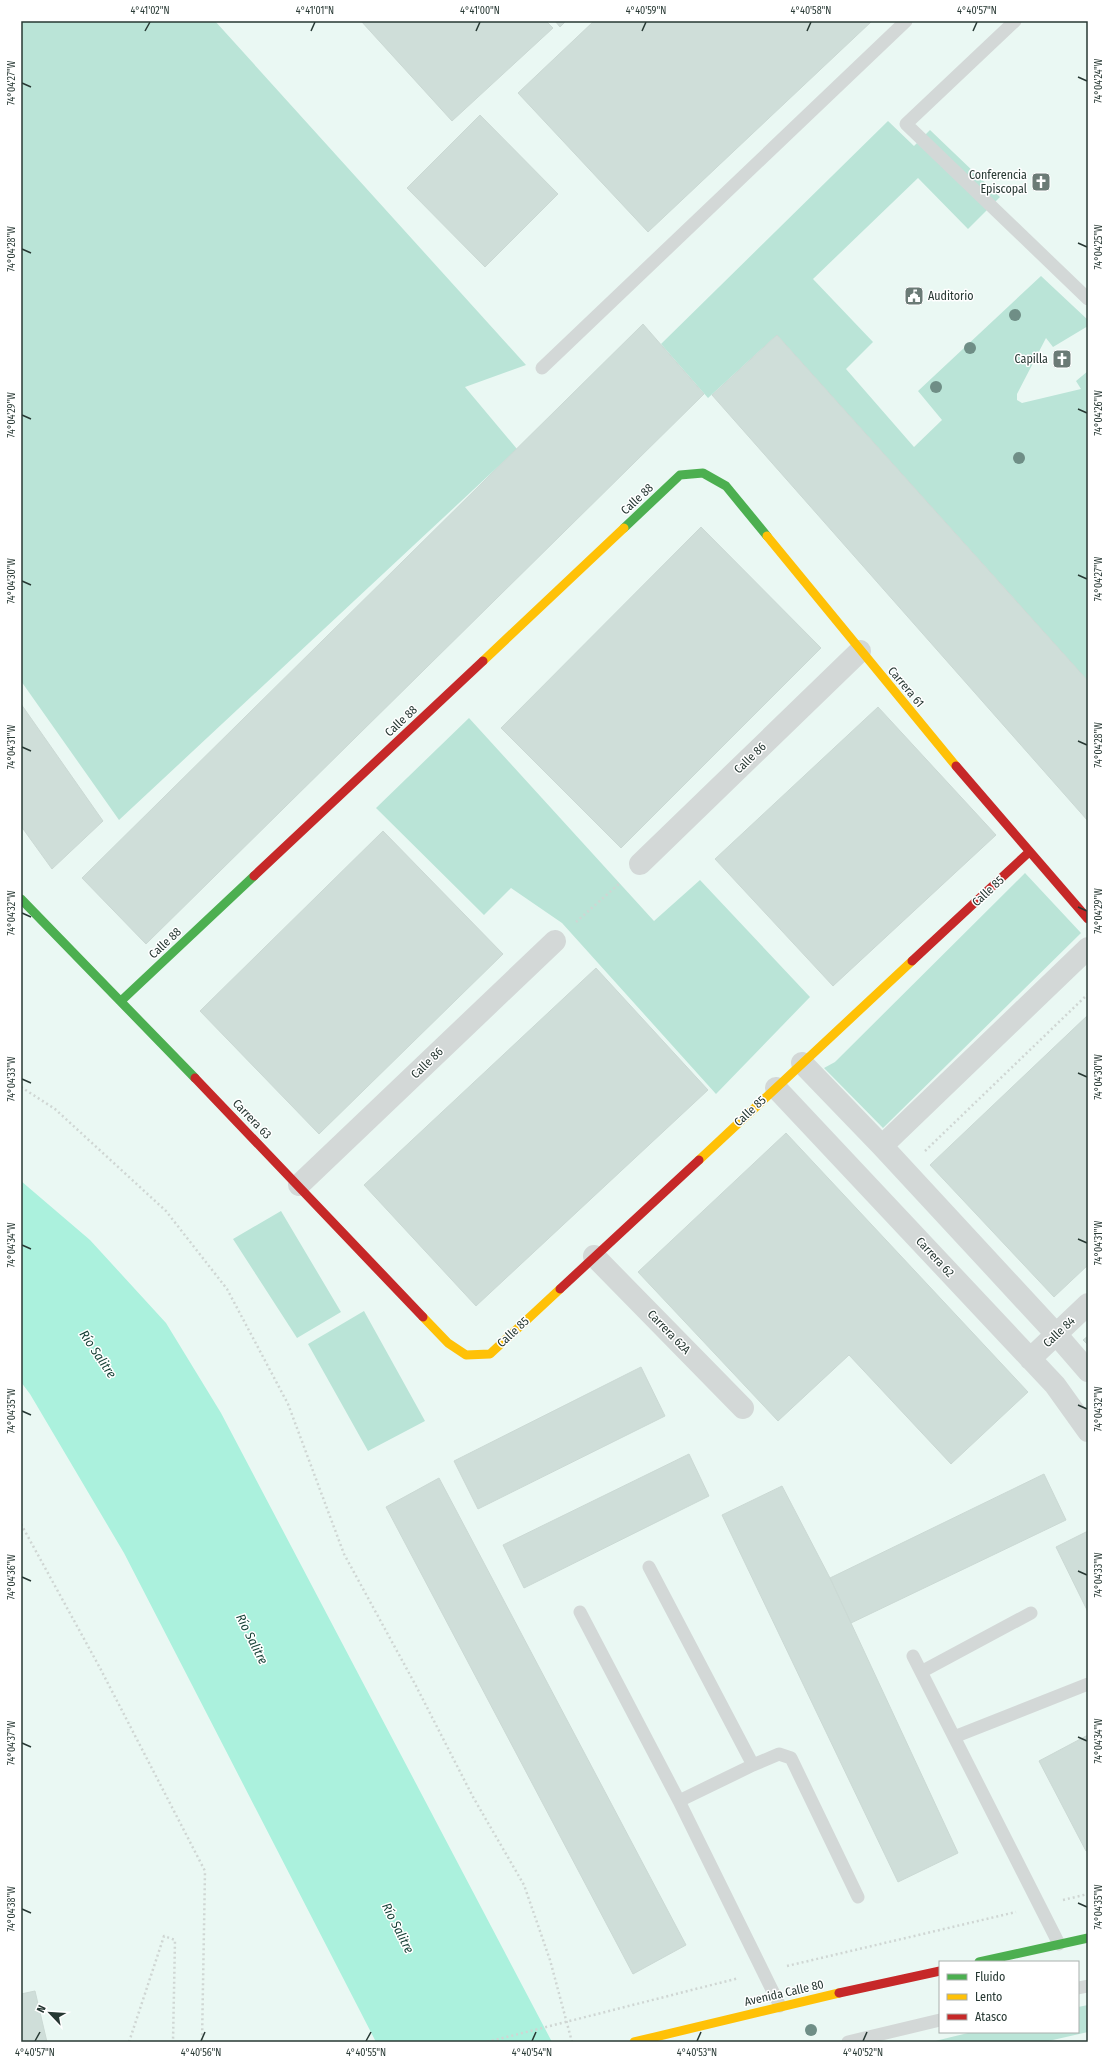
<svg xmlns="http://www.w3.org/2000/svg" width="1109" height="2063" font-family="'Fira Sans Condensed',sans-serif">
	<rect width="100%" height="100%" fill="#eaf8f3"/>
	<path fill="#bae4d7" d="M 21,21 L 215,21 L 526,365 L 465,387 L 517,449 L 119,820 L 21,681 Z
		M 888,121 L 914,146 L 930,130 L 1000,197 L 968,229 L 918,178 L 813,279 L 873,342 L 846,369 L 914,447 L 942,420 L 918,391 L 1041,276 L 1088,320 L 1088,326 L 1053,347 L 1046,338 L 1017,394 L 1017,400 L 1022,403 L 1081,389 L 1076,381 L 1088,371 L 1088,681 L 777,335 L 708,398 L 661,344 Z
		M 469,718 L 654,921 L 700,880 L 810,997 L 716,1094 L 562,923 L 511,888 L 484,915 L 376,808 Z
		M 1025,873 L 1081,933 L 883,1128 L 824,1068 L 835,1062 Z
		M 281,1211 L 341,1312 L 297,1338 L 233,1239 Z
		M 364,1311 L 425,1421 L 368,1451 L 308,1344 Z
		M 1088,2005 L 1088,2032 L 1044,2042 L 931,2042 L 972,2032 L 1078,2032 L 1078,2007 Z"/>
	<path fill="#abf1dd" d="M 21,1181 L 90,1240 L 166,1323 L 221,1413 L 552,2042 L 376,2042 L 124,1553 L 30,1394 L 21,1382 Z"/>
	<path fill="#cfded9" stroke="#cbd9d4" d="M 361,21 L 546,21 L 553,28 L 452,121 Z
		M 555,21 L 566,21 L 560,27 Z
		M 594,21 L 872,21 L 648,232 L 518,93 Z
		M 480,115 L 558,194 L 485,267 L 407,188 Z
		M 643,324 L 704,394 L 146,944 L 82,878 Z
		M 777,335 L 1088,681 L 1088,821 L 712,395 Z
		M 701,527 L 821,648 L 621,848 L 501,728 Z
		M 21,704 L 103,821 L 52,869 L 21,826 Z
		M 878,707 L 996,835 L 833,986 L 715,859 Z
		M 383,831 L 503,954 L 319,1134 L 200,1011 Z
		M 596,968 L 708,1090 L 476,1306 L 364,1185 Z
		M 1088,1015 L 1088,1265 L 1054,1297 L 930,1165 Z
		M 786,1133 L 1028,1392 L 951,1464 L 849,1355 L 778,1421 L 638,1272 Z
		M 1088,1336 L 1088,1345 L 1083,1340 Z
		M 641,1367 L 665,1416 L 478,1509 L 454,1461 Z
		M 689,1454 L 709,1496 L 524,1588 L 503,1545 Z
		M 1044,1474 L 1066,1520 L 851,1623 L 830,1578 Z
		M 439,1478 L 686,1945 L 633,1974 L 386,1507 Z
		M 782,1486 L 830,1578 L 958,1853 L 898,1882 L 722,1515 Z
		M 1088,1531 L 1088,1612 L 1056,1547 Z
		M 1088,1735 L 1088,1850 L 1086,1851 L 1039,1761 Z
		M 35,1991 L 47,2042 L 21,2042 L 21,1994 Z"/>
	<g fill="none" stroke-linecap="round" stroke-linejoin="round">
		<path stroke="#cfd6d3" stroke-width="2.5" stroke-dasharray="2 3" stroke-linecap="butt" d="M 576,922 L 620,883
			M 21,1087 L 55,1109 L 166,1211 L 227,1289 L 288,1404 L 344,1554 L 415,1684 L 473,1797 L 524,1885 L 550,1960 L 572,2042
			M 925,1151 L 1088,994
			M 21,1524 L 100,1668 L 205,1871 L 202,2042
			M 1063,1900 L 1088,1894
			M 787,1966 L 1016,1912
			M 129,2042 L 164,1936 L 175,1940 L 173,2042
			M 487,2042 L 739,1978"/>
		<path stroke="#d3d8d7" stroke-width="13" d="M 1015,21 L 906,124 L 1088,299
			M 542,368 L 906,21
			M 649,1567 L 753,1765 L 679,1801
			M 580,1612 L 679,1801 L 780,2006
			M 913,1656 L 1059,1944
			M 921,1672 L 1031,1613
			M 954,1737 L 1088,1684
			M 753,1765 L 779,1754 L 791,1758 L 858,1897
			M 1078,1988 L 1088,1986
			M 848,2042 L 940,2020"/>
		<path stroke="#d3d8d7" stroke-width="22" d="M 640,864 L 860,651
			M 802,1063 L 882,1146 L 1056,1334 L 1088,1371
			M 776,1088 L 1055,1385 L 1088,1431
			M 882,1146 L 1088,948
			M 299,1185 L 555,941
			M 594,1256 L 743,1408
			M 1030,1359 L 1088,1304"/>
		<path stroke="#4caf50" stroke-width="9" d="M 624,528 L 680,475 L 703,473 L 726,486 L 767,536
			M 21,899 L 195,1078
			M 121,1001 L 254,876
			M 979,1962 L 1088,1938"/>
		<path stroke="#ffc107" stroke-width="9" d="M 767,536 L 956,766
			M 483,661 L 624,528
			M 699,1160 L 912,961
			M 423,1317 L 448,1343 L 466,1355 L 490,1354 L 560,1289
			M 634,2042 L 839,1993"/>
		<path stroke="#c62828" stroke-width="9" d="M 956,766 L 1088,919
			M 254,876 L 483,661
			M 912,961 L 1028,853
			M 195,1078 L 423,1317
			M 560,1289 L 699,1160
			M 839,1993 L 940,1971"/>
	</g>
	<g fill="#6f8e86">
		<circle cx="1015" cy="315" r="6"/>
		<circle cx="970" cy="348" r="6"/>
		<circle cx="936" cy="387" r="6"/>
		<circle cx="1019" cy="458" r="6"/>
		<circle cx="811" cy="2030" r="6"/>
	</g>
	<path fill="none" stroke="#273833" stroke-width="1.5" d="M 145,31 L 150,22M 311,31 L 315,22M 476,31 L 480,22M 642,31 L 646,22M 807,31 L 811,22M 973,31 L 977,22M 1078,77 L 1087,81M 22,83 L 31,87M 1078,243 L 1087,247M 22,249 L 31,253M 1078,409 L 1087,413M 22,415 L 31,419M 1078,575 L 1087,579M 22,581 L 31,585M 1078,741 L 1087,745M 22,747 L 31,751M 1078,907 L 1087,911M 22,913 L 31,917M 1078,1073 L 1087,1077M 22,1079 L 31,1083M 1078,1239 L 1087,1243M 22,1245 L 31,1249M 1078,1405 L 1087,1409M 22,1411 L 31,1415M 1078,1571 L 1087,1575M 22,1577 L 31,1581M 1078,1737 L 1087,1741M 22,1743 L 31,1747M 1078,1903 L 1087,1907M 22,1909 L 31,1913M 35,2041 L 40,2032M 201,2041 L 205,2032M 366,2041 L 371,2032M 532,2041 L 536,2032M 697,2041 L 701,2032M 863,2041 L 867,2032"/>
	<defs>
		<symbol id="church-square" viewBox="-11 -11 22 22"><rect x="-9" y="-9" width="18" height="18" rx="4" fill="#6b7b76" stroke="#fff"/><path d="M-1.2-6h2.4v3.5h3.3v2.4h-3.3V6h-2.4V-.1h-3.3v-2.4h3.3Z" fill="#fff"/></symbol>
		<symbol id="civic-square" viewBox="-11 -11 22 22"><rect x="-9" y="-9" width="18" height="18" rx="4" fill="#6b7b76" stroke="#fff"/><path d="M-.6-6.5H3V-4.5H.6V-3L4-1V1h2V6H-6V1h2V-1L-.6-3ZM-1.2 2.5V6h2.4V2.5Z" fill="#fff"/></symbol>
	</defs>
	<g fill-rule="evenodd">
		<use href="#church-square" x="1030" y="171" width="22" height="22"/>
		<use href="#civic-square" x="903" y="285" width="22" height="22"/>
		<use href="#church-square" x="1051" y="348" width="22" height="22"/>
	</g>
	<g text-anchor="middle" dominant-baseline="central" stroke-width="3" stroke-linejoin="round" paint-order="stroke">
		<g font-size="12" fill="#273833" stroke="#fff" text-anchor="end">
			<text x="1027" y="175">Conferencia<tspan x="1027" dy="14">Episcopal</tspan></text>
			<text x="928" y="296" text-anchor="start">Auditorio</text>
			<text x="1048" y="359">Capilla</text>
		</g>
		<g font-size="12" fill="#273833" stroke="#fff">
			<text transform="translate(637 499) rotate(-43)">Calle 88</text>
			<text transform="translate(906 687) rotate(50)">Carrera 61</text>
			<text transform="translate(401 721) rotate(-43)">Calle 88</text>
			<text transform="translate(750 758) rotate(-44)">Calle 86</text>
			<text transform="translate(988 891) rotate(-43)">Calle 85</text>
			<text transform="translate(165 943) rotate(-43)">Calle 88</text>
			<text transform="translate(427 1063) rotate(-44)">Calle 86</text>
			<text transform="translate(750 1111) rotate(-43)">Calle 85</text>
			<text transform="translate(252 1119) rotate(46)">Carrera 63</text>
			<text transform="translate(935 1257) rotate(47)">Carrera 62</text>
			<text transform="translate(513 1332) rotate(-43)">Calle 85</text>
			<text transform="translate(669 1332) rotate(46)">Carrera 62A</text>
			<text transform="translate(1059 1332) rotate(-43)">Calle 84</text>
			<text transform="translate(784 1993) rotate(-13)">Avenida Calle 80</text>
		</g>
		<g font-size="13" font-style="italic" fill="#133e33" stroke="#fff">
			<text transform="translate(98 1354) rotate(56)">Río Salitre</text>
			<text transform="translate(252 1639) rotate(63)">Río Salitre</text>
			<text transform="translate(398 1928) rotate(63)">Río Salitre</text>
		</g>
	</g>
	<rect width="1109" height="2063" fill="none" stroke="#ffffff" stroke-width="44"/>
	<rect x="939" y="1961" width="140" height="72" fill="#ffffff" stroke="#a9afad"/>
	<rect x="947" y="1974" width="20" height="6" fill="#4caf50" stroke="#a9afad"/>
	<text x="975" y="1981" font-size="12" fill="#273833">Fluido</text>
	<rect x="947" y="1994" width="20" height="6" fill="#ffc107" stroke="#a9afad"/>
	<text x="975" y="2001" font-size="12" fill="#273833">Lento</text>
	<rect x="947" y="2014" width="20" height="6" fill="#c62828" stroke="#a9afad"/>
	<text x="975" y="2021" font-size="12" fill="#273833">Atasco</text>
	<g transform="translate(50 2013) rotate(295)" stroke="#ffffff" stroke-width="3" paint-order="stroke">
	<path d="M0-3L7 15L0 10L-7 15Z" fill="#273833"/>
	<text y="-6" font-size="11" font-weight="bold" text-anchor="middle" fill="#273833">N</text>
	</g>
	<rect x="22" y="22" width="1065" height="2019" fill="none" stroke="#273833" stroke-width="1.5"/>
	<g font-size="10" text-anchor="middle" fill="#273833">
		<text x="150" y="14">4°41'02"N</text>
		<text x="315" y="14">4°41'01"N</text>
		<text x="480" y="14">4°41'00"N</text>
		<text x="646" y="14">4°40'59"N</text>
		<text x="811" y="14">4°40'58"N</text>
		<text x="977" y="14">4°40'57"N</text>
		<text transform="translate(1098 81) rotate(-90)" y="4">74°04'24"W</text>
		<text transform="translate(11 83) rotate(-90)" y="4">74°04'27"W</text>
		<text transform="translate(1098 247) rotate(-90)" y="4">74°04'25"W</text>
		<text transform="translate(11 249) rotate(-90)" y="4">74°04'28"W</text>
		<text transform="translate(1098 413) rotate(-90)" y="4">74°04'26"W</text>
		<text transform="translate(11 415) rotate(-90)" y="4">74°04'29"W</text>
		<text transform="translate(1098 579) rotate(-90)" y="4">74°04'27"W</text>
		<text transform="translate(11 581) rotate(-90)" y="4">74°04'30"W</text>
		<text transform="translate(1098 745) rotate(-90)" y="4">74°04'28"W</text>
		<text transform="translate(11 747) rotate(-90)" y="4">74°04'31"W</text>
		<text transform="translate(1098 911) rotate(-90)" y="4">74°04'29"W</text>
		<text transform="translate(11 913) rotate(-90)" y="4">74°04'32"W</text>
		<text transform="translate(1098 1077) rotate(-90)" y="4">74°04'30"W</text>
		<text transform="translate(11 1079) rotate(-90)" y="4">74°04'33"W</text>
		<text transform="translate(1098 1243) rotate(-90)" y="4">74°04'31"W</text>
		<text transform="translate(11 1245) rotate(-90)" y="4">74°04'34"W</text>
		<text transform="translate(1098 1409) rotate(-90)" y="4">74°04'32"W</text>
		<text transform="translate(11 1411) rotate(-90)" y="4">74°04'35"W</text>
		<text transform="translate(1098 1575) rotate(-90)" y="4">74°04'33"W</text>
		<text transform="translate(11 1577) rotate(-90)" y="4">74°04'36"W</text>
		<text transform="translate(1098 1741) rotate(-90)" y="4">74°04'34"W</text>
		<text transform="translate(11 1743) rotate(-90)" y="4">74°04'37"W</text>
		<text transform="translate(1098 1907) rotate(-90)" y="4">74°04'35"W</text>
		<text transform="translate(11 1909) rotate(-90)" y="4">74°04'38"W</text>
		<text x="35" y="2056">4°40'57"N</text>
		<text x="201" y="2056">4°40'56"N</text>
		<text x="366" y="2056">4°40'55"N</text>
		<text x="532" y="2056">4°40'54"N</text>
		<text x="697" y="2056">4°40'53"N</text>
		<text x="863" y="2056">4°40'52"N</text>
	</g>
</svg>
